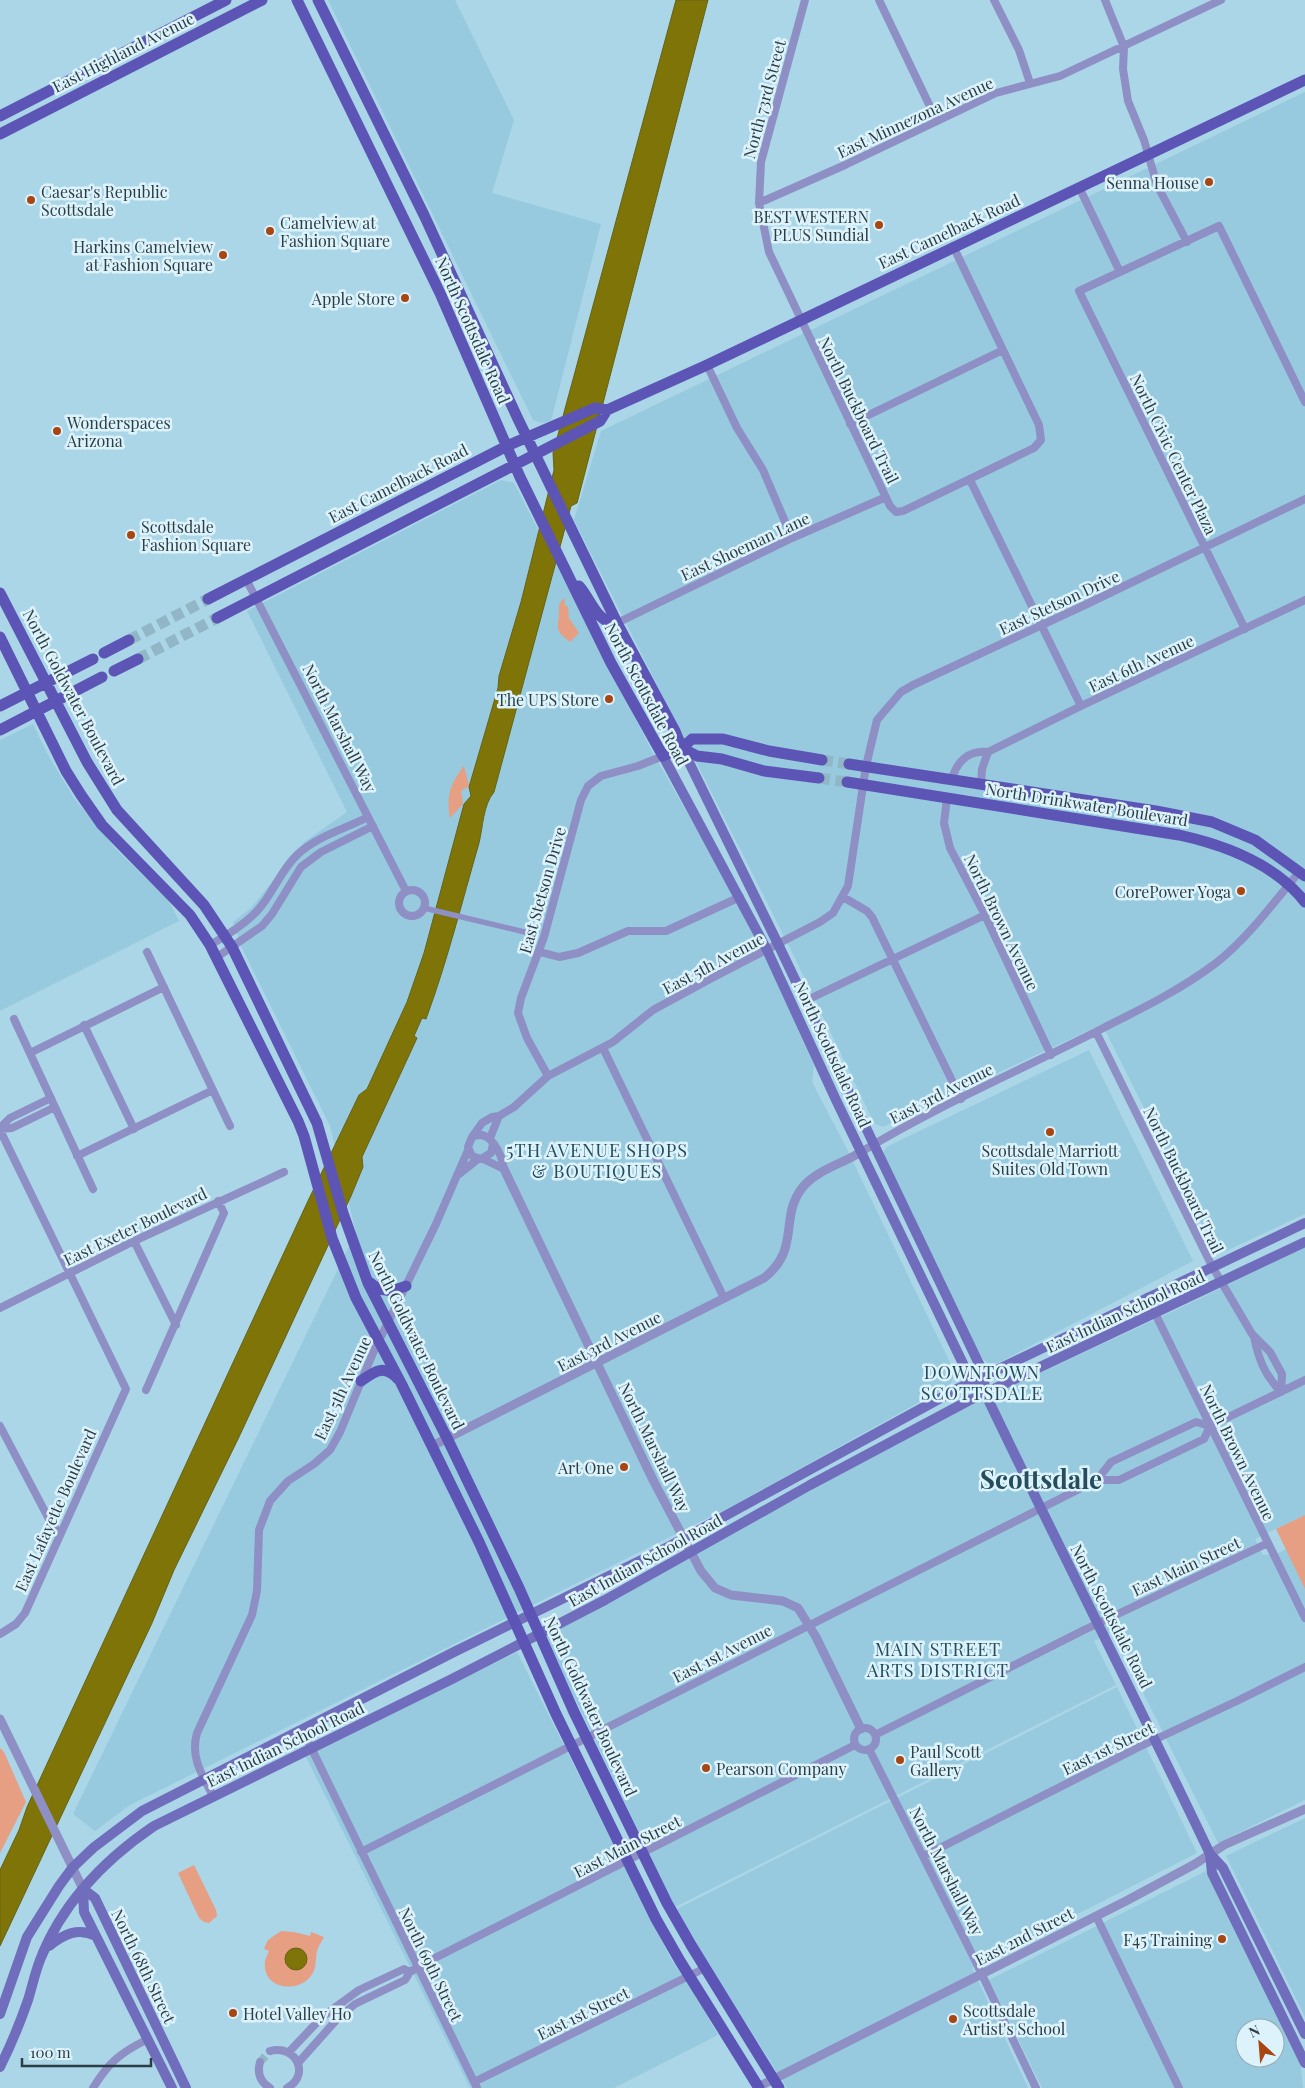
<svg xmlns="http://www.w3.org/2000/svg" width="1305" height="2088" font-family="'Playfair Display',serif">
	<rect width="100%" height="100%" fill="#aad6e7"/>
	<path fill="#97cade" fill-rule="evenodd" d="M 328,0 L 455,0 L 514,120 L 492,193 L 601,224 L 551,421 L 541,423 L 533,420 Z
		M 1305,92 L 1305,1214 L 1226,1251 L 1214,1248 L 1102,1024 L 883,1127 L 874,1123 L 793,954 L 574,520 L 601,431 Z
		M 501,480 L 514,483 L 652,751 L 730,888 L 770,968 L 814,1065 L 812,1082 L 844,1143 L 955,1373 L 950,1385 L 734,1505 L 130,1805 L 95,1831 L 73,1814 L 356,1232 L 330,1126 L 241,946 L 233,922 L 251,908 L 304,842 L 347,812 L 247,611 Z
		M 33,724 L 47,753 L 74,798 L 116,849 L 169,901 L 179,921 L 0,1011 L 0,740 Z
		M 1089,1050 L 1193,1261 L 998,1363 L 989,1364 L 982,1358 L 884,1157 L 884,1151 L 888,1146 Z
		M 1305,1246 L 1305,1515 L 1255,1539 L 1263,1555 L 1278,1553 L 1305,1540 L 1305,1800 L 1218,1843 L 1113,1632 L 1094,1641 L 1116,1685 L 675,1907 L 545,1636 L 753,1521 L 969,1406 L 1199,1299 Z
		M 517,1652 L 672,1961 L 690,1986 L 718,2035 L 614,2088 L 470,2088 L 306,1757 Z
		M 1117,1687 L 1197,1853 L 972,1968 L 1028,2088 L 787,2088 L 675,1910 Z
		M 1305,1818 L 1305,2017 L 1226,1856 Z
		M 1206,1871 L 1300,2060 L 1303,2088 L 1042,2088 L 989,1980 ZM 1245,2028 L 1275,2028 L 1275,2058 L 1245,2058 Z"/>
	<path fill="#e69f83" d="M 564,598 L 565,602 L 564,604 L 568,607 L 569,618 L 579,633 L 570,642 C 554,630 558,629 559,613 C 559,606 558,604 564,598 Z
		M 464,766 L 469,786 L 461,791 L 463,804 L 450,818 C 446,797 450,783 464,766 Z
		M 1305,1515 L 1305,1589 L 1276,1529 Z
		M 0,1748 L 4,1752 L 26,1802 L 0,1853 Z
		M 194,1865 L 216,1910 L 217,1916 L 209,1923 L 204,1922 L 199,1918 L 178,1873 Z
		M 281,1931 L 294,1932 L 310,1936 L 311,1932 L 324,1937 C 322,1941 318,1947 317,1951 C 315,1961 317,1969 310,1977 C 296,1994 262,1988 265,1962 C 265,1959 268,1954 269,1951 L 264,1949 L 268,1940 Z"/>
	<path fill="#7e7407" stroke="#656419" d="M 676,0 L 708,0 L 577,503 L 571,506 L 494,792 C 483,805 483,827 479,843 C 462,902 447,962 426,1019 L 422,1018 L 414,1036 L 417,1038 L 362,1157 L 363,1167 L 351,1196 L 239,1437 L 174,1570 L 152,1623 L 0,1946 L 0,1870 L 19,1830 L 27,1807 L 307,1203 L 359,1095 L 367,1089 L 407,1002 L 424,953 L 464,804 L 471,796 L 469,787 L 498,688 L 499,676 L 521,602 L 554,470 L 553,453 Z
		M285 1959a11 11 0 1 1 22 0a11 11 0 1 1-22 0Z"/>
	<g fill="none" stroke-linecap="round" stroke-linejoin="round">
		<path stroke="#91b7c6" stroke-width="8" stroke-dasharray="8 4" stroke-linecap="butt" d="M 260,2062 L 270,2051"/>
		<path stroke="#91b7c6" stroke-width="11" stroke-dasharray="11 5.5" stroke-linecap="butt" d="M 129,640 L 208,599
			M 138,659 L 217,618
			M 822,760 L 849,764
			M 819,778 L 847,782"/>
		<path stroke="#8e8fc4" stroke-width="5.5" d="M 424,908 L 533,934"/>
		<path stroke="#8e8fc4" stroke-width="8" d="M 805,0 L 761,162 L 759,203 L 769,252 L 890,506 L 896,512 L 903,511 L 1034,448 L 1041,440 L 1039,425 L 953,246
			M 879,0 L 937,121
			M 994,0 L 1019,50 L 1030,83
			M 1105,0 L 1124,47 L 1123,69 L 1128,101 L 1144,140 L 1157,185 L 1187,242
			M 1079,187 L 1120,272
			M 759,203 L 845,165 L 996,93 L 1060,76 L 1221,0
			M 707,365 L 737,428 L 763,470 L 792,538
			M 850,424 L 1003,350
			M 970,480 L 1081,706
			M 246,579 L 406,891
			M 617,623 L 792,538 L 886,497
			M 1245,629 L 1079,291 L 1219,226 L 1305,402
			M 952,779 C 957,761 969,750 988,752 L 1081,706 L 1305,600
			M 981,784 L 982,769 L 988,752
			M 947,798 L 944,823 L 950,848 L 985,915 L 1051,1055
			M399 903a13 13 0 1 1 26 0a13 13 0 1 1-26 0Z
			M 843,897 L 867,911 L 872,917 L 961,1099
			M 210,945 C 226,936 244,925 257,911 C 273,894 280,871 297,855 C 317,836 345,829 368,817
			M 147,952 L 230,1126
			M 540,952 L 559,957 L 578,953 L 628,931 L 666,931 L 740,897
			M 217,957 L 262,926 L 272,914 L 301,867 L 321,852 L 373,826
			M 805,1001 L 985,915
			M 14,1019 L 93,1189
			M 84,1025 L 134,1129
			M 1096,1032 L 1212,1266 L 1252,1334 L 1270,1352 L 1282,1374 L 1281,1392
			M 603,1048 L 724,1298
			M 30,1053 L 164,987
			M 548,1076 L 527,1038 L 518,1013 L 521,998 L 544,937 L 581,800 L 588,786 L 601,776 L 638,766 L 663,756
			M 0,1128 L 10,1118 L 51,1098
			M 0,1129 L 12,1128 L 55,1107
			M 0,1130 L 126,1389 L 25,1613 L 16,1624 L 0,1634
			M 472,1137 L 482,1123 L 492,1117 L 499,1116 L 514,1107 L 548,1076 L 613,1042 L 653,1010 L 712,978 L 820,922 L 833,913 L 848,886 L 866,766 L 877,720 L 901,692 L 913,685 L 1087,604 L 1305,499
			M 490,1138 L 499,1116
			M 493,1144 L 491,1153 L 481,1159 L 472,1156 L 468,1147 L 472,1137 C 490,1127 502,1155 504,1169
			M 861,1152 C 940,1104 1028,1067 1111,1024 C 1147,1006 1183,988 1216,963 C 1248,938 1274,902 1300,871
			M 77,1156 L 213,1090
			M 483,1159 L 504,1169
			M 459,1174 L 478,1159
			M 134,1241 L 176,1325
			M 1147,1297 L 1305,1618
			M 0,1308 L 134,1241 L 284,1172
			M 1254,1337 C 1259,1360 1264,1374 1281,1392
			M 146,1390 L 224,1213 L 218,1201
			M 0,1426 L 51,1523 L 60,1534
			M 1097,1480 L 1119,1480 L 1204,1439 L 1210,1426 L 1305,1380
			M854 1739a11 11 0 1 1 22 0a11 11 0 1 1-22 0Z
			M 302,1729 L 477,2088
			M 875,1735 L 1084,1630 L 1268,1543
			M 869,1749 L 975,1960 L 1036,2088
			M 213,1796 C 202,1775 190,1757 197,1733 L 252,1615 L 257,1591 L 259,1530 L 270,1501 L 288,1481 L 314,1464 L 330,1450 L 340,1432 L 373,1353 L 436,1224 L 468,1150
			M 361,1852 L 1097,1480 L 1111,1462 L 1196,1422 L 1210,1426
			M 924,1856 L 1137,1748 L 1237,1701 L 1305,1667
			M 1096,1916 L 1179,2088
			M 270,2051 C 296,2044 311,2075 287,2088
			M 289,2052 L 322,2017 L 359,1990 L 404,1969 L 410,1972
			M 260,2062 C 257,2073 260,2082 270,2088
			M 298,2063 L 339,2017 L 355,2004 L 405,1980 L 410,1972 L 427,1962 L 855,1745
			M 474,2082 L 705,1968
			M 93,2088 C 109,2062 120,2053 148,2039"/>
		<path stroke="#8e8fc4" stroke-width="9" d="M 504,1169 L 653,1480 L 701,1571 L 715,1588 L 731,1595 L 783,1601 L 798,1608 L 816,1637 L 861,1729
			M 432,1446 L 764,1278 C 801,1249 779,1218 802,1188 C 816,1170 842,1164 861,1152
			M 0,1719 L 83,1889
			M 758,2087 L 1126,1901 L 1195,1864 L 1224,1845 L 1305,1809"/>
		<path stroke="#706ebc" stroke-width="10" d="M 682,748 L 778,944 L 980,1366 L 984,1376 L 985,1393 C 1059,1548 1137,1700 1210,1854 L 1223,1868 L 1305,2034
			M 663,756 L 767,950 L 836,1100 L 967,1372 L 972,1382 L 977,1386
			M 1210,1854 L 1212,1873 L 1305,2063
			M 83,1889 L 95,1898 L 186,2088
			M 83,1889 L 84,1912 L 172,2088
			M 49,1946 C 64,1934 78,1927 96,1936
			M 0,2014 L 27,1937 L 59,1886 L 73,1867 L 93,1848 L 142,1811 L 454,1652 L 670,1546 L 959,1388 L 1305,1223
			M 0,2067 C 11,2045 20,2023 28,2000 C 32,1987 35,1973 40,1960 C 62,1903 104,1860 154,1826 L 452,1679 L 605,1600 L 810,1485 L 968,1401 L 1305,1242"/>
		<path stroke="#5c55b6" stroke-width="11" d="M 297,0 L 440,293 L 520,477 L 587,614 L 611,663 L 663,756 L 682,748 L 692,739 L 723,739 L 769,751 L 822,760
			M 318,0 L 424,215 L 518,419 L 617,623 L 675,731 L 682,748
			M 0,116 L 226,0
			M 0,134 L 262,0
			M 579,586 C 591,599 597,624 617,623
			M 0,593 L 87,762 L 117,810 L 204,905 L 232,947 L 317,1123 L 343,1213 L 368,1283 L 447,1438 L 519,1588 L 574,1712 L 667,1903 L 691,1945 L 779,2088
			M 208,599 L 507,446 L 595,408 L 607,410 L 707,365 L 1305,80
			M 217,618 L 600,421 L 607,410
			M 0,637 L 66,771 L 81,795 L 102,825 L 190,915 L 210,945 L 298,1121 L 304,1136 L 332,1238 L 356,1298 L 401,1383 L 479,1542 L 556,1714 L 656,1919 L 680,1961 L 759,2088
			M 104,653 L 129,640
			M 114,671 L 138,659
			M 0,706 L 93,659
			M 0,730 L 102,677
			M 682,748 L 697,756 L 722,759 L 764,771 L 819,778
			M 849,764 L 1156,811 L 1212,822 L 1255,840 L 1305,876
			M 847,782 L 1179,835 C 1225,845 1275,864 1305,902
			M 369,1282 C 382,1293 391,1292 406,1286
			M 361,1381 C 375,1371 384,1364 398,1379"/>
	</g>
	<g fill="#a94511" stroke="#ddf3fc" stroke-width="2">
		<circle cx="1209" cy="182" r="5"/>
		<circle cx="31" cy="200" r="5"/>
		<circle cx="879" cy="225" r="5"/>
		<circle cx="270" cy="231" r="5"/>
		<circle cx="223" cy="255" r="5"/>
		<circle cx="405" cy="298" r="5"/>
		<circle cx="57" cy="431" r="5"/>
		<circle cx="131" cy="535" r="5"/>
		<circle cx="609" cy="699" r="5"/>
		<circle cx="1241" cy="891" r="5"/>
		<circle cx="1050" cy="1132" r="5"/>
		<circle cx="624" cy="1467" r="5"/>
		<circle cx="900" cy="1760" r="5"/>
		<circle cx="706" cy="1768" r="5"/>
		<circle cx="1222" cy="1939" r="5"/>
		<circle cx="233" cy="2013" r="5"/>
		<circle cx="953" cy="2019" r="5"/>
	</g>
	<g text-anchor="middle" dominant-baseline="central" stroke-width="5" stroke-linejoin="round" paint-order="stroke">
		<g font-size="16" fill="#2c3d44" stroke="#ddf3fc">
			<text transform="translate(123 52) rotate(-27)">East Highland Avenue</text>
			<text transform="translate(764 99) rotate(-75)">North 73rd Street</text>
			<text transform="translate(915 117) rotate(-25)">East Minnezona Avenue</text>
			<text transform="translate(949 231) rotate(-25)">East Camelback Road</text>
			<text transform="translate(473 330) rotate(66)">North Scottsdale Road</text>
			<text transform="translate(859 410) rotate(64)">North Buckboard Trail</text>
			<text transform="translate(1174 454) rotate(64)">North Civic Center Plaza</text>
			<text transform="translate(398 483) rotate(-27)">East Camelback Road</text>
			<text transform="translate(745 546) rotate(-25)">East Shoeman Lane</text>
			<text transform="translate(1059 602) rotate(-25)">East Stetson Drive</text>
			<text transform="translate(1141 663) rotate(-25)">East 6th Avenue</text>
			<text transform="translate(647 694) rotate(62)">North Scottsdale Road</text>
			<text transform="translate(74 697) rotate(62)">North Goldwater Boulevard</text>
			<text transform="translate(340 728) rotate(63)">North Marshall Way</text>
			<text transform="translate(1087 804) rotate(9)">North Drinkwater Boulevard</text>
			<text transform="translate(542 890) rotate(-74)">East Stetson Drive</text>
			<text transform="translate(1002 922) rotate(64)">North Brown Avenue</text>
			<text transform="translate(713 963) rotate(-28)">East 5th Avenue</text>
			<text transform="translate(833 1054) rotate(65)">North Scottsdale Road</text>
			<text transform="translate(941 1093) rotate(-27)">East 3rd Avenue</text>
			<text transform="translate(1184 1180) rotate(64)">North Buckboard Trail</text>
			<text transform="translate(135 1226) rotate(-26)">East Exeter Boulevard</text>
			<text transform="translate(1125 1311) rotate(-25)">East Indian School Road</text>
			<text transform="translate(417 1340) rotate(64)">North Goldwater Boulevard</text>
			<text transform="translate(609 1341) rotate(-27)">East 3rd Avenue</text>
			<text transform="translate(342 1388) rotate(-65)">East 5th Avenue</text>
			<text transform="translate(655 1447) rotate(64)">North Marshall Way</text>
			<text transform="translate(1238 1452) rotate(64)">North Brown Avenue</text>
			<text transform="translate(55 1510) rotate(-66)">East Lafayette Boulevard</text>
			<text transform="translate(645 1560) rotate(-29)">East Indian School Road</text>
			<text transform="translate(1186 1566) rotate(-25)">East Main Street</text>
			<text transform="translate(1112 1616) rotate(63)">North Scottsdale Road</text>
			<text transform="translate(722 1653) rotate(-27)">East 1st Avenue</text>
			<text transform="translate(591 1706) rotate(65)">North Goldwater Boulevard</text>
			<text transform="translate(285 1744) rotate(-26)">East Indian School Road</text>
			<text transform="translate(1108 1748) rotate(-26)">East 1st Street</text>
			<text transform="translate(627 1846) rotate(-27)">East Main Street</text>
			<text transform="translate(947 1871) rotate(63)">North Marshall Way</text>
			<text transform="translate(1024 1936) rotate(-27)">East 2nd Street</text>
			<text transform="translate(431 1964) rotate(64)">North 69th Street</text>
			<text transform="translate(144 1966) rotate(64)">North 68th Street</text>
			<text transform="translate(583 2013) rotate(-26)">East 1st Street</text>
		</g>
		<g font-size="16" fill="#2c3d44" stroke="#ddf3fc" text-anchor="end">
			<text x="1199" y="182">Senna House</text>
			<text x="41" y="191" text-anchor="start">Caesar's Republic<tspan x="41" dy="18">Scottsdale</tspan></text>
			<text x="869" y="216">BEST WESTERN<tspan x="869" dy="18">PLUS Sundial</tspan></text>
			<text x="280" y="222" text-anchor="start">Camelview at<tspan x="280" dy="18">Fashion Square</tspan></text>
			<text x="213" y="246">Harkins Camelview<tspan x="213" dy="18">at Fashion Square</tspan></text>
			<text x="395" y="298">Apple Store</text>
			<text x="67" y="422" text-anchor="start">Wonderspaces<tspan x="67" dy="18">Arizona</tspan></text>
			<text x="141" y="526" text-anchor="start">Scottsdale<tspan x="141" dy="18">Fashion Square</tspan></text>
			<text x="599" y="699">The UPS Store</text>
			<text x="1231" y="891">CorePower Yoga</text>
			<text x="1050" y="1150" text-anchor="middle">Scottsdale Marriott<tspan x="1050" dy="18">Suites Old Town</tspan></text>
			<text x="614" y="1467">Art One</text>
			<text x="910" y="1751" text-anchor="start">Paul Scott<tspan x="910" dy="18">Gallery</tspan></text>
			<text x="716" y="1768" text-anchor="start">Pearson Company</text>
			<text x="1212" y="1939">F45 Training</text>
			<text x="963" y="2010" text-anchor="start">Scottsdale<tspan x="963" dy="18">Artist's School</tspan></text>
			<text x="243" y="2013" text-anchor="start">Hotel Valley Ho</text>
		</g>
		<g font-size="18" letter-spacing="1" fill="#254d5b" stroke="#ddf3fc">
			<text x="597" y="1150">5TH AVENUE SHOPS<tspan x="597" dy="21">&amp; BOUTIQUES</tspan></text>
			<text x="982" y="1372">DOWNTOWN<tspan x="982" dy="21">SCOTTSDALE</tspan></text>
			<text x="938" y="1649">MAIN STREET<tspan x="938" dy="21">ARTS DISTRICT</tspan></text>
		</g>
		<g font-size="26" font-weight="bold" fill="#254d5b" stroke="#ddf3fc">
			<text x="1041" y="1478">Scottsdale</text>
		</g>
	</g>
	<g transform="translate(1260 2043) rotate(334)"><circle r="24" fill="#ddf3fc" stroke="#96aab2"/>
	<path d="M0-4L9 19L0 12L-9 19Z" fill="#a94511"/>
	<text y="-8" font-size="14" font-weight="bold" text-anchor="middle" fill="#2c3d44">N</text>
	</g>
	<path d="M22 2058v8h129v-8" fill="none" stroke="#2c3d44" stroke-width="2.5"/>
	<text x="30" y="2058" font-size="15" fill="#2c3d44" stroke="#ddf3fc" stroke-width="4" paint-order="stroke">100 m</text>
</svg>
